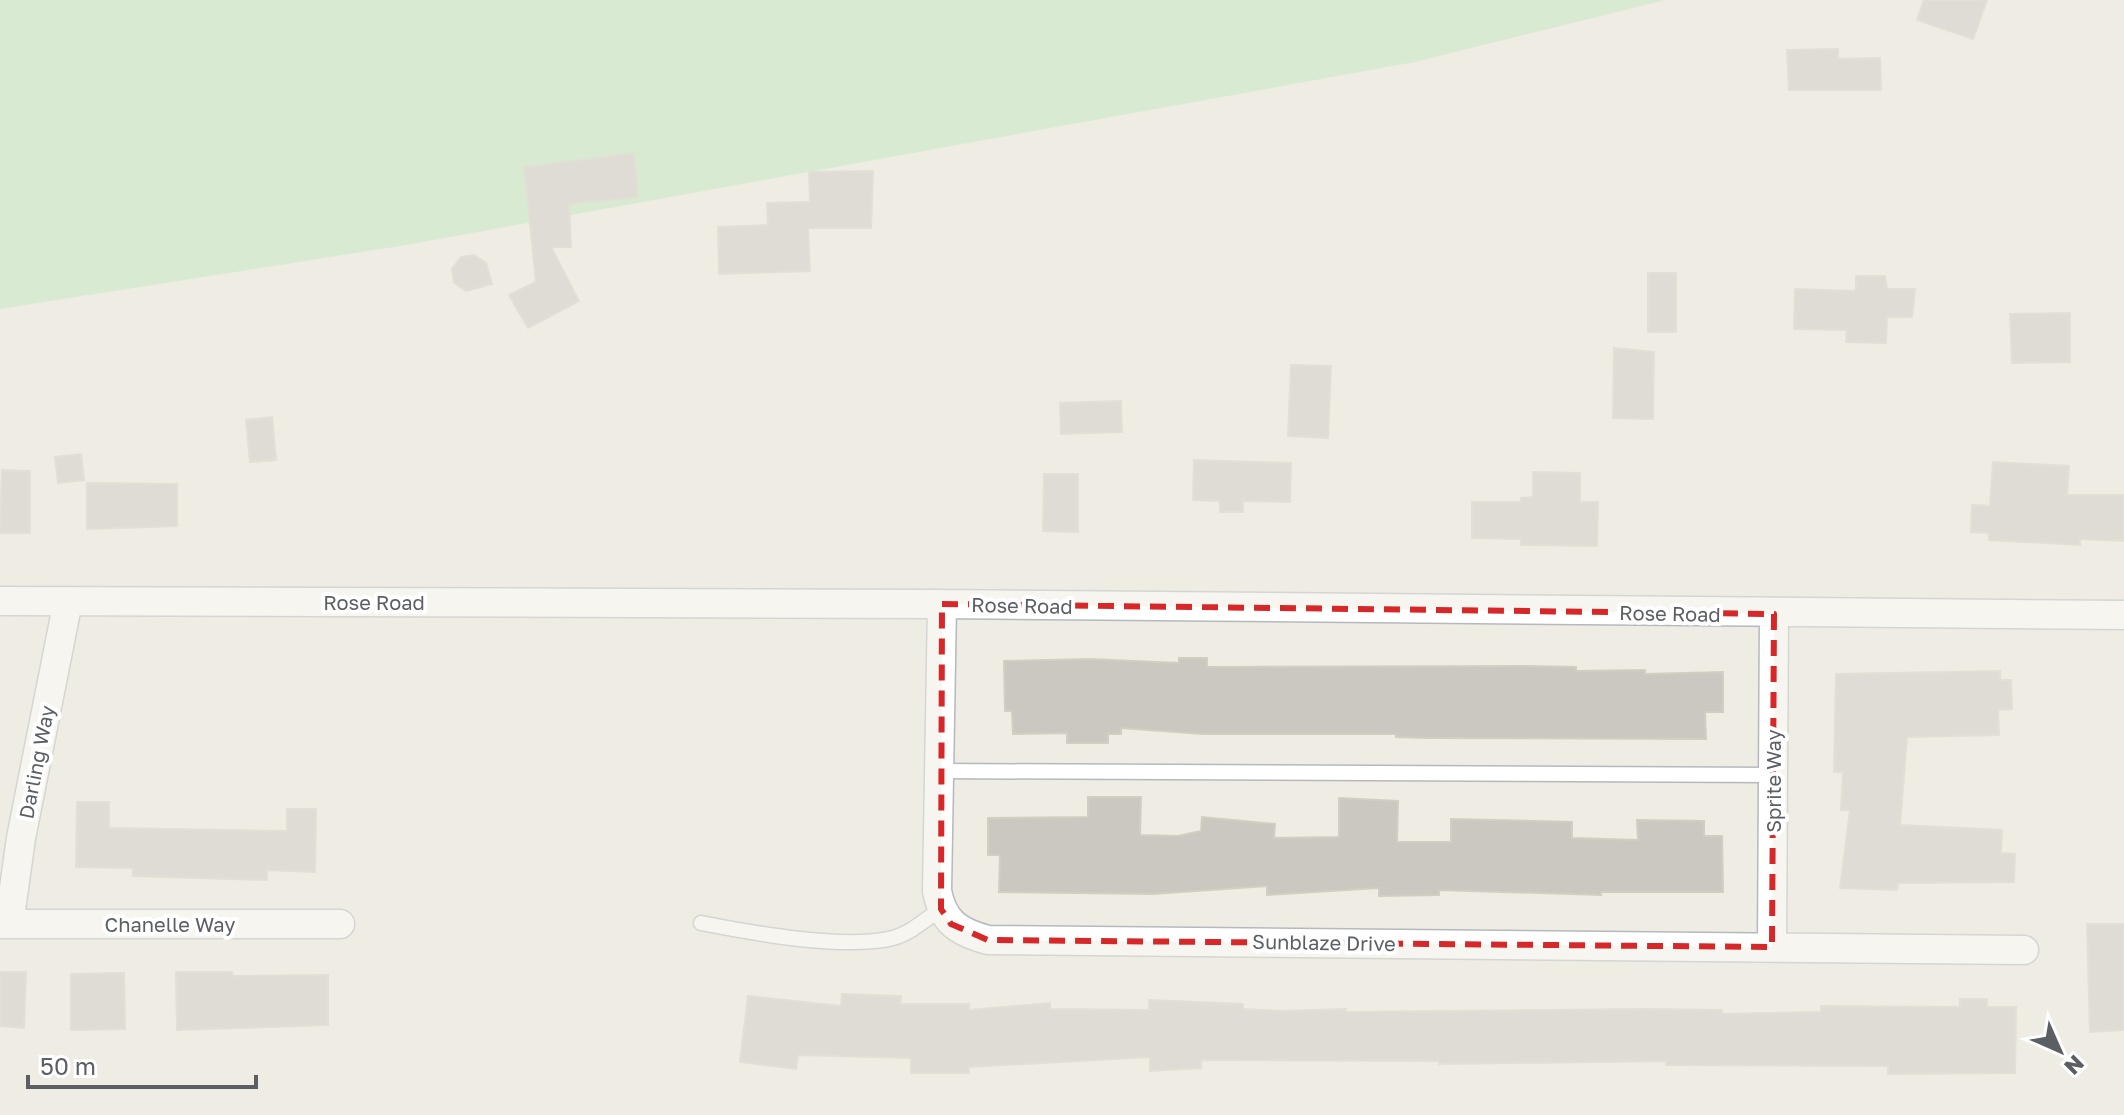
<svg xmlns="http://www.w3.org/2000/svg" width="2124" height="1115" font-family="'Golos Text',sans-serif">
	<rect width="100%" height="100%" fill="#eeece3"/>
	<path fill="#bee7be" d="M 0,0 L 1665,0 L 1415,62 L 406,245 L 0,309 Z"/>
	<path fill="#cbc8c2" stroke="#d3cec1" stroke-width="2" d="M 1924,0 L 1987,0 L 1973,39 L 1917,20 Z
		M 1838,49 L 1838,59 L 1880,58 L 1881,90 L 1789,90 L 1787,50 Z
		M 634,153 L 638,197 L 569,204 L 571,247 L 551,247 L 579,301 L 528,328 L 509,295 L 536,282 L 524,167 Z
		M 873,171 L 871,228 L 808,228 L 810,271 L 719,274 L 718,227 L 768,225 L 767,203 L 810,202 L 809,172 Z
		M 474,255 L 486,263 L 492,284 L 466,291 L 454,283 L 452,269 L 461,257 Z
		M 1648,273 L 1676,273 L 1676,332 L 1648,332 Z
		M 1856,276 L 1885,276 L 1887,289 L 1915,289 L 1912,317 L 1887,317 L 1886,343 L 1846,342 L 1847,330 L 1794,329 L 1795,289 L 1856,291 Z
		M 2070,313 L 2070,362 L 2012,363 L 2010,314 Z
		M 1614,348 L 1654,352 L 1653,419 L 1613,418 Z
		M 1291,365 L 1331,366 L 1328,438 L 1288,436 Z
		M 1121,401 L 1122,432 L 1061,434 L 1060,403 Z
		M 272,417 L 276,460 L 250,462 L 246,420 Z
		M 81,454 L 84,480 L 58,483 L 55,457 Z
		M 1194,460 L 1291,463 L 1290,502 L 1243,501 L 1243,512 L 1220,512 L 1220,501 L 1193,500 Z
		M 1993,462 L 2069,466 L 2067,495 L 2124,495 L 2124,541 L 2080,539 L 2080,545 L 1989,540 L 1989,533 L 1971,532 L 1972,505 L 1990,506 Z
		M 2,470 L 30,471 L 30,533 L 0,533 Z
		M 1533,472 L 1580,473 L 1580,502 L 1598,502 L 1597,546 L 1521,545 L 1521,539 L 1472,538 L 1472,502 L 1521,502 L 1521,498 L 1533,497 Z
		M 1044,474 L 1078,474 L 1078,532 L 1043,531 Z
		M 87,483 L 177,484 L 177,526 L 87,529 Z
		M 1179,658 L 1207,658 L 1207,667 L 1527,666 L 1576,667 L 1576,671 L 1645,670 L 1645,674 L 1723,672 L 1723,712 L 1705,712 L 1706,739 L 1428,738 L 1396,737 L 1396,734 L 1203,734 L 1121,728 L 1121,734 L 1108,734 L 1108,743 L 1067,743 L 1067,733 L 1013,734 L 1012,711 L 1005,711 L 1004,661 L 1090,659 L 1179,663 Z
		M 2000,671 L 2000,680 L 2011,680 L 2012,709 L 1998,710 L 1999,735 L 1907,737 L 1900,825 L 2002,830 L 2001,853 L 2015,854 L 2014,882 L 1898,883 L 1897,890 L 1840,888 L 1850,810 L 1841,810 L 1843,772 L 1834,772 L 1836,674 Z
		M 1088,797 L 1141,797 L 1140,835 L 1178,836 L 1201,831 L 1202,817 L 1275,824 L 1274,838 L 1339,837 L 1339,798 L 1398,801 L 1397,842 L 1451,842 L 1451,819 L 1572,822 L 1572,838 L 1638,840 L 1637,820 L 1704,821 L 1704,836 L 1722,836 L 1723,892 L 1601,892 L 1601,895 L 1439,890 L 1439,895 L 1379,896 L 1379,888 L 1267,895 L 1267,886 L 1153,894 L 999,892 L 1000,855 L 988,855 L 988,818 L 1088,817 Z
		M 77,802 L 109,802 L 109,828 L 287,831 L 287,809 L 316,809 L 315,872 L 267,870 L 267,880 L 133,876 L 133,868 L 76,867 Z
		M 2087,924 L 2124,924 L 2124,1030 L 2090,1032 Z
		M 0,972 L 26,972 L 24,1028 L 0,1026 Z
		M 176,972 L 232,972 L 232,976 L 328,975 L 328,1025 L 177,1030 Z
		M 124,973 L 125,1029 L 71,1030 L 71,974 Z
		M 842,994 L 901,996 L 900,1004 L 969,1004 L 969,1010 L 1050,1003 L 1050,1009 L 1149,1010 L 1149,1000 L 1243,1004 L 1243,1009 L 1281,1011 L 1346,1009 L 1346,1012 L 1645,1009 L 1722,1010 L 1722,1014 L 1821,1012 L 1821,1006 L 1960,1007 L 1960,999 L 1987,999 L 1987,1007 L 2016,1007 L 2015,1073 L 1888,1074 L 1888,1066 L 1666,1065 L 1666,1061 L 1439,1064 L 1439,1061 L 1201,1060 L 1201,1068 L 1150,1071 L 1150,1057 L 969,1067 L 969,1073 L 911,1073 L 911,1058 L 798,1055 L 796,1069 L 740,1062 L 748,996 L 841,1006 Z"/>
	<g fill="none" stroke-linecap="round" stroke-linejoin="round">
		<defs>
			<path id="service" d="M 938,771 L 1773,775
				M 701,923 C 752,933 843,950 893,938 C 911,933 926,919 941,909"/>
			<path id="minor" d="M 0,601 L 942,604 L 2124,615
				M 942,604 L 937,891 C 943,922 958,932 988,940 L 2024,950
				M 0,924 L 340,924
				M 9,924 L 21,838 L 68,601
				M 1772,947 L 1774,614"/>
		</defs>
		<use href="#service" stroke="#b5b9be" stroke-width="17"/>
		<use href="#minor" stroke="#b5b9be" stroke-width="31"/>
		<use href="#service" stroke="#fff" stroke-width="14"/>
		<use href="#minor" stroke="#fff" stroke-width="28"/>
	</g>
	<path d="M0 0H2124V1115H0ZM 942,604 L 1774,614 L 1772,947 L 988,940 L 951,924 L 941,909 Z" fill="#eeece3" fill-opacity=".55" fill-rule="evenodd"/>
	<path fill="none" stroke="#d62828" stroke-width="6" stroke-dasharray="16 10" stroke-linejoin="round" d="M 942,604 L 1774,614 L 1772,947 L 988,940 L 951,924 L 941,909 Z"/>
	<g text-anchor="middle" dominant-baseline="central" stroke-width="8" stroke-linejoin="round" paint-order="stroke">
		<g font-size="20" fill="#5b5f64" stroke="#fff">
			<text x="374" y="602">Rose Road</text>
			<text transform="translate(1022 605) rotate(1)">Rose Road</text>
			<text transform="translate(1670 613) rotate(1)">Rose Road</text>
			<text transform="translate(36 762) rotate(-79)">Darling Way</text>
			<text transform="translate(1773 781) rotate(-90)">Sprite Way</text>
			<text x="170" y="924">Chanelle Way</text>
			<text transform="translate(1324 942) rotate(1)">Sunblaze Drive</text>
		</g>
	</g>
	<g transform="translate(2060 1051) rotate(135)" stroke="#ffffff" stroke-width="6" paint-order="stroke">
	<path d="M0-6L14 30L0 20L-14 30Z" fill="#5b5f64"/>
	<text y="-12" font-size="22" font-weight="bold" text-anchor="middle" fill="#5b5f64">N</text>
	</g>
	<path d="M28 1075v12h228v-12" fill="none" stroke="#5b5f64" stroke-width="4"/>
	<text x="40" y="1075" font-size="24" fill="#5b5f64" stroke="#ffffff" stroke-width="6" paint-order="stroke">50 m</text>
</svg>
